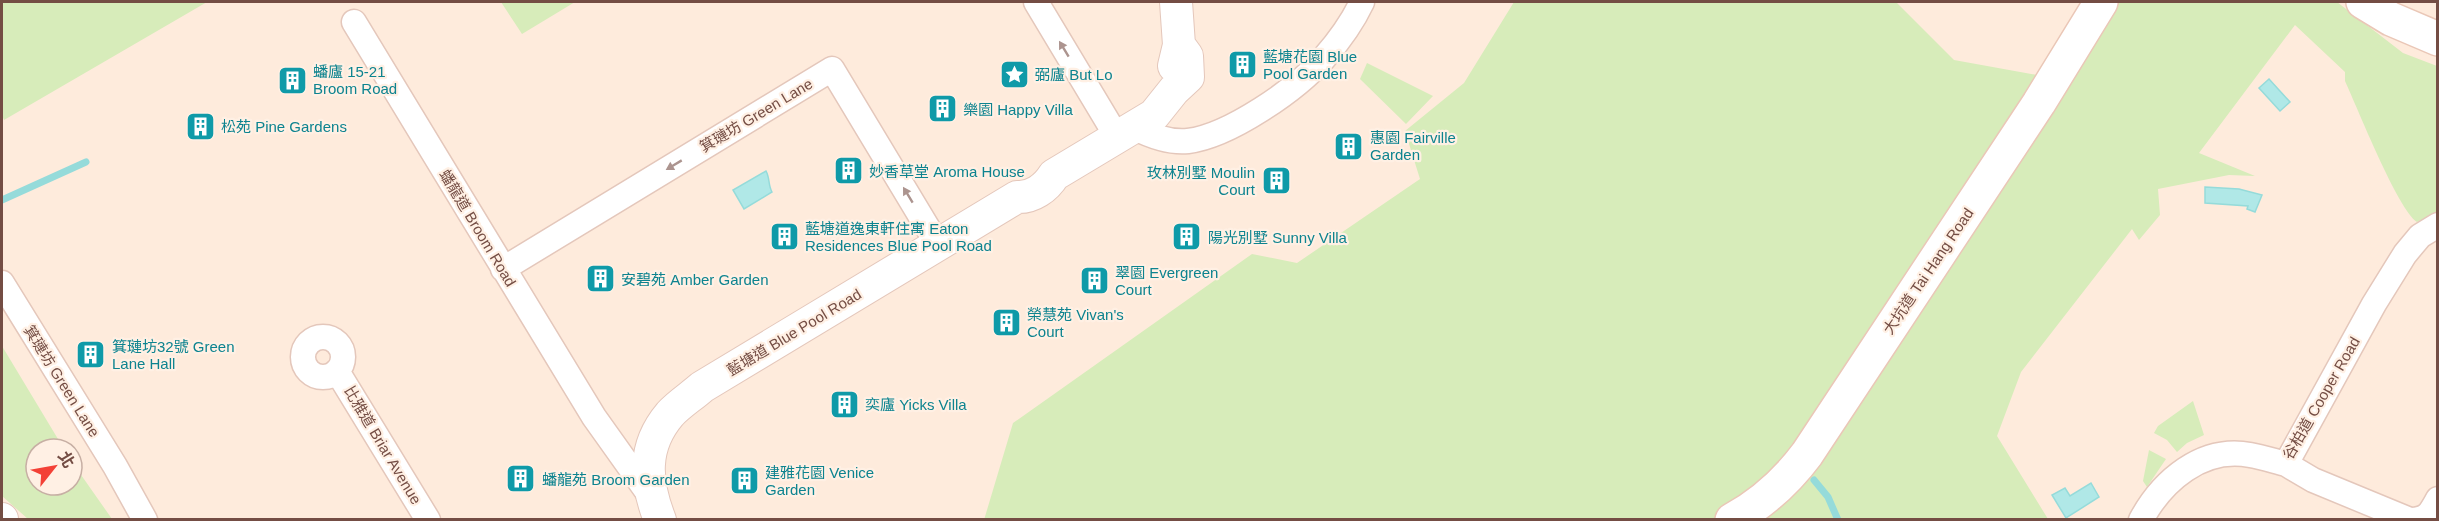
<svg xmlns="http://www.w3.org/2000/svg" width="2439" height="521" font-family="Arial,'Noto Sans TC',sans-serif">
	<rect width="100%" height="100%" fill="#feebdc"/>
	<path fill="#d7ecba" d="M 2,2 L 207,2 L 4,120 L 2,115 Z
		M 501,2 L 575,2 L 522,34 Z
		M 1514,2 L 1896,2 L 1954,60 L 2037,75 L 2095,2 L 2337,2 L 2403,53 L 2437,66 L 2437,213 L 2417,222 C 2398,210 2357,107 2345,81 L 2345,72 L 2295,25 L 2199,153 L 2255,176 L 2229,175 L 2158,189 L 2160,215 L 2139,240 L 2132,229 L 2021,372 L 1997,436 L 2048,519 L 984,520 L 1013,423 L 1252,254 L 1297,263 L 1420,179 L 1405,131 L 1464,83 Z
		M 1367,63 L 1433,96 L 1406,124 L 1360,79 Z
		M 2,346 L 64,449 L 36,449 L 36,485 L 72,485 L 72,462 L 112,519 L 28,519 L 2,496 Z
		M 2193,401 L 2204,435 L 2187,443 L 2177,452 L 2167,440 L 2154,433 L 2158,426 Z
		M 2149,450 L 2166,459 L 2147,487 L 2143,481 Z"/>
	<path fill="#b0e8e7" stroke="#95dbda" stroke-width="1.5" d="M 2269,79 L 2290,102 L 2280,111 L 2259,88 Z
		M 766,171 C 770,178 768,185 772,192 L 744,209 L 733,190 Z
		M 2205,187 L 2239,189 L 2262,195 L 2255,212 L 2247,209 L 2248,206 L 2205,203 Z
		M 2091,483 L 2099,497 L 2066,518 L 2052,495 L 2065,488 L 2070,496 Z"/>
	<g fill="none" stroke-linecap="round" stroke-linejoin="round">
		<path stroke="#95dbda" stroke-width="7" d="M 2,200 L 86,162
			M 1814,480 L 1828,497 L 1838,520"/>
		<defs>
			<path id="minor" d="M 1036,2 L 1117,137
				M 354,22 L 594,417 L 651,497
				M 1135,128 C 1151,136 1169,143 1188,141 C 1229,136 1296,90 1324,58 C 1338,42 1353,21 1362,2
				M 503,269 L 832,69 L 938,245
				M 2,283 L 115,466 L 145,520
				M303 357a20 20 0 1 1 40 0a20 20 0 1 1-40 0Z
				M 337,371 L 428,520
				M 2286,464 L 2313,480 L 2410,520
				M 2141,520 C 2162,481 2202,446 2250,455 C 2262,457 2274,461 2286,464 L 2374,304 L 2405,254 L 2420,236 L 2438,225
				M 2412,520 C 2428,519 2430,513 2438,499"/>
			<path id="tertiary" d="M 1174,66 L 1179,45 L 1176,2
				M 2,519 L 2,520
				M 660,520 C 645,482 642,447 670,414 C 679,404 692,396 702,387 L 1017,197 C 1032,198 1046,188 1054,175 L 1154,115 L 1174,90 L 1188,77 L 1187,56 L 1179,45"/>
			<path id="secondary" d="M 2363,2 L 2391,19 L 2438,39
				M 1732,520 C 1763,503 1786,482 1807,454 L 2039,103 L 2101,2"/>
		</defs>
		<use href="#minor" stroke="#e4c7bb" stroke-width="27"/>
		<use href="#tertiary" stroke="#e4c7bb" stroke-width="34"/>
		<use href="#secondary" stroke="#eac7b7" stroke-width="36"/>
		<use href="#minor" stroke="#fff" stroke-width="24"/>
		<use href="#tertiary" stroke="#fff" stroke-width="32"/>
		<use href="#secondary" stroke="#fff" stroke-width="33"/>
	</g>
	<defs><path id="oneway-solid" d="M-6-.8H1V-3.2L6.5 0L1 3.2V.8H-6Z" transform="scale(1.5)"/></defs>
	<g fill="#ac948f">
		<use href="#oneway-solid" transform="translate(1064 49) rotate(-121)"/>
		<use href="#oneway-solid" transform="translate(674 165) rotate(149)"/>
		<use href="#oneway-solid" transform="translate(908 195) rotate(-121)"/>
	</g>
	<defs>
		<symbol id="building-square" viewBox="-11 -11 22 22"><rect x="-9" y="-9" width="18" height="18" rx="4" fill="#0f9aa8" stroke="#fff0e4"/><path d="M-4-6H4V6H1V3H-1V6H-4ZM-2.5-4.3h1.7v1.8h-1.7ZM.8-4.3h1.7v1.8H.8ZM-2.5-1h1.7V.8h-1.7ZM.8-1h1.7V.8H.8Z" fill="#fff"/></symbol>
		<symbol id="sight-square" viewBox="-11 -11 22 22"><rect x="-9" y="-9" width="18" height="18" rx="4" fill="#0f9aa8" stroke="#fff0e4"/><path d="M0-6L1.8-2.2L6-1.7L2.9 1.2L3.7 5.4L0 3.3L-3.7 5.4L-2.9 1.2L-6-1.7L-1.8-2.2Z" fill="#fff"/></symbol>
	</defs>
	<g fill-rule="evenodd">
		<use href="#building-square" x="1226" y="48" width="33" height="33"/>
		<use href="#sight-square" x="998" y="58" width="33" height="33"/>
		<use href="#building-square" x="276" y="64" width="33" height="33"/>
		<use href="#building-square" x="926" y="92" width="33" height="33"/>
		<use href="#building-square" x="184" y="110" width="33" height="33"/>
		<use href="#building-square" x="1332" y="130" width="33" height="33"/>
		<use href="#building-square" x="832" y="154" width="33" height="33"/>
		<use href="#building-square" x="1260" y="164" width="33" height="33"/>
		<use href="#building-square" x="768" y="220" width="33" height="33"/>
		<use href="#building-square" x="1170" y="220" width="33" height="33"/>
		<use href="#building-square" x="584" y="262" width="33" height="33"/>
		<use href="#building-square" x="1078" y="264" width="33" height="33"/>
		<use href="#building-square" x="990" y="306" width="33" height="33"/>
		<use href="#building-square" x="74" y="338" width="33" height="33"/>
		<use href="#building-square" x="828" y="388" width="33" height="33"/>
		<use href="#building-square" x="504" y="462" width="33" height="33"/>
		<use href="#building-square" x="728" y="464" width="33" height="33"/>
	</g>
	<g text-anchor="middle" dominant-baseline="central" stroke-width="4.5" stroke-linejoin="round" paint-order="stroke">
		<g font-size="15" fill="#0d838f" stroke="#fff0e4" text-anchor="start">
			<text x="1263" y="56">藍塘花園 Blue<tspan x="1263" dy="17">Pool Garden</tspan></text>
			<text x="313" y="71">蟠廬 15-21<tspan x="313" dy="17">Broom Road</tspan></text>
			<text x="1035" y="74">弼廬 But Lo</text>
			<text x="963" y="109">樂園 Happy Villa</text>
			<text x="221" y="126">松苑 Pine Gardens</text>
			<text x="1370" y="137">惠園 Fairville<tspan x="1370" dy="17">Garden</tspan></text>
			<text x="869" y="171">妙香草堂 Aroma House</text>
			<text x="1255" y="172" text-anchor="end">玫林別墅 Moulin<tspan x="1255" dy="17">Court</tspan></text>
			<text x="805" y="228">藍塘道逸東軒住寓 Eaton<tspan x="805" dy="17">Residences Blue Pool Road</tspan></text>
			<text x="1208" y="237">陽光別墅 Sunny Villa</text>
			<text x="1115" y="272">翠園 Evergreen<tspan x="1115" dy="17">Court</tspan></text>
			<text x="621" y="279">安碧苑 Amber Garden</text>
			<text x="1027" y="314">榮慧苑 Vivan's<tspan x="1027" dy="17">Court</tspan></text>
			<text x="112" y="346">箕璉坊32號 Green<tspan x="112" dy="17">Lane Hall</tspan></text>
			<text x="865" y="404">奕廬 Yicks Villa</text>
			<text x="765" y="472">建雅花園 Venice<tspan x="765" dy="17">Garden</tspan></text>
			<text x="542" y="479">蟠龍苑 Broom Garden</text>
		</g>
		<g font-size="15" fill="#744d44" stroke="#fff0e4">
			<text transform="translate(756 115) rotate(-31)">箕璉坊 Green Lane</text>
			<text transform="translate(478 228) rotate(59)">蟠龍道 Broom Road</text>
			<text transform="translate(1928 271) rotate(-56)">大坑道 Tai Hang Road</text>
			<text transform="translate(794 332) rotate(-31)">藍塘道 Blue Pool Road</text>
			<text transform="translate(62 381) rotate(58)">箕璉坊 Green Lane</text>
			<text transform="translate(2321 398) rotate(-60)">谷柏道 Cooper Road</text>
			<text transform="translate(383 445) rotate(59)">比雅道 Briar Avenue</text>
		</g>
	</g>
	<rect width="2439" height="521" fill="none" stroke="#744d44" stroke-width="6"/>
	<g transform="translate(54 467) rotate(59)"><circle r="28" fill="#fff0e4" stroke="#c7afa4" stroke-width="1.5"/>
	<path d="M0-4.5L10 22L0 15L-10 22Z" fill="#f34136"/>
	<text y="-9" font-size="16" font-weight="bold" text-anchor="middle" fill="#744d44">北</text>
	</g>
</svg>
